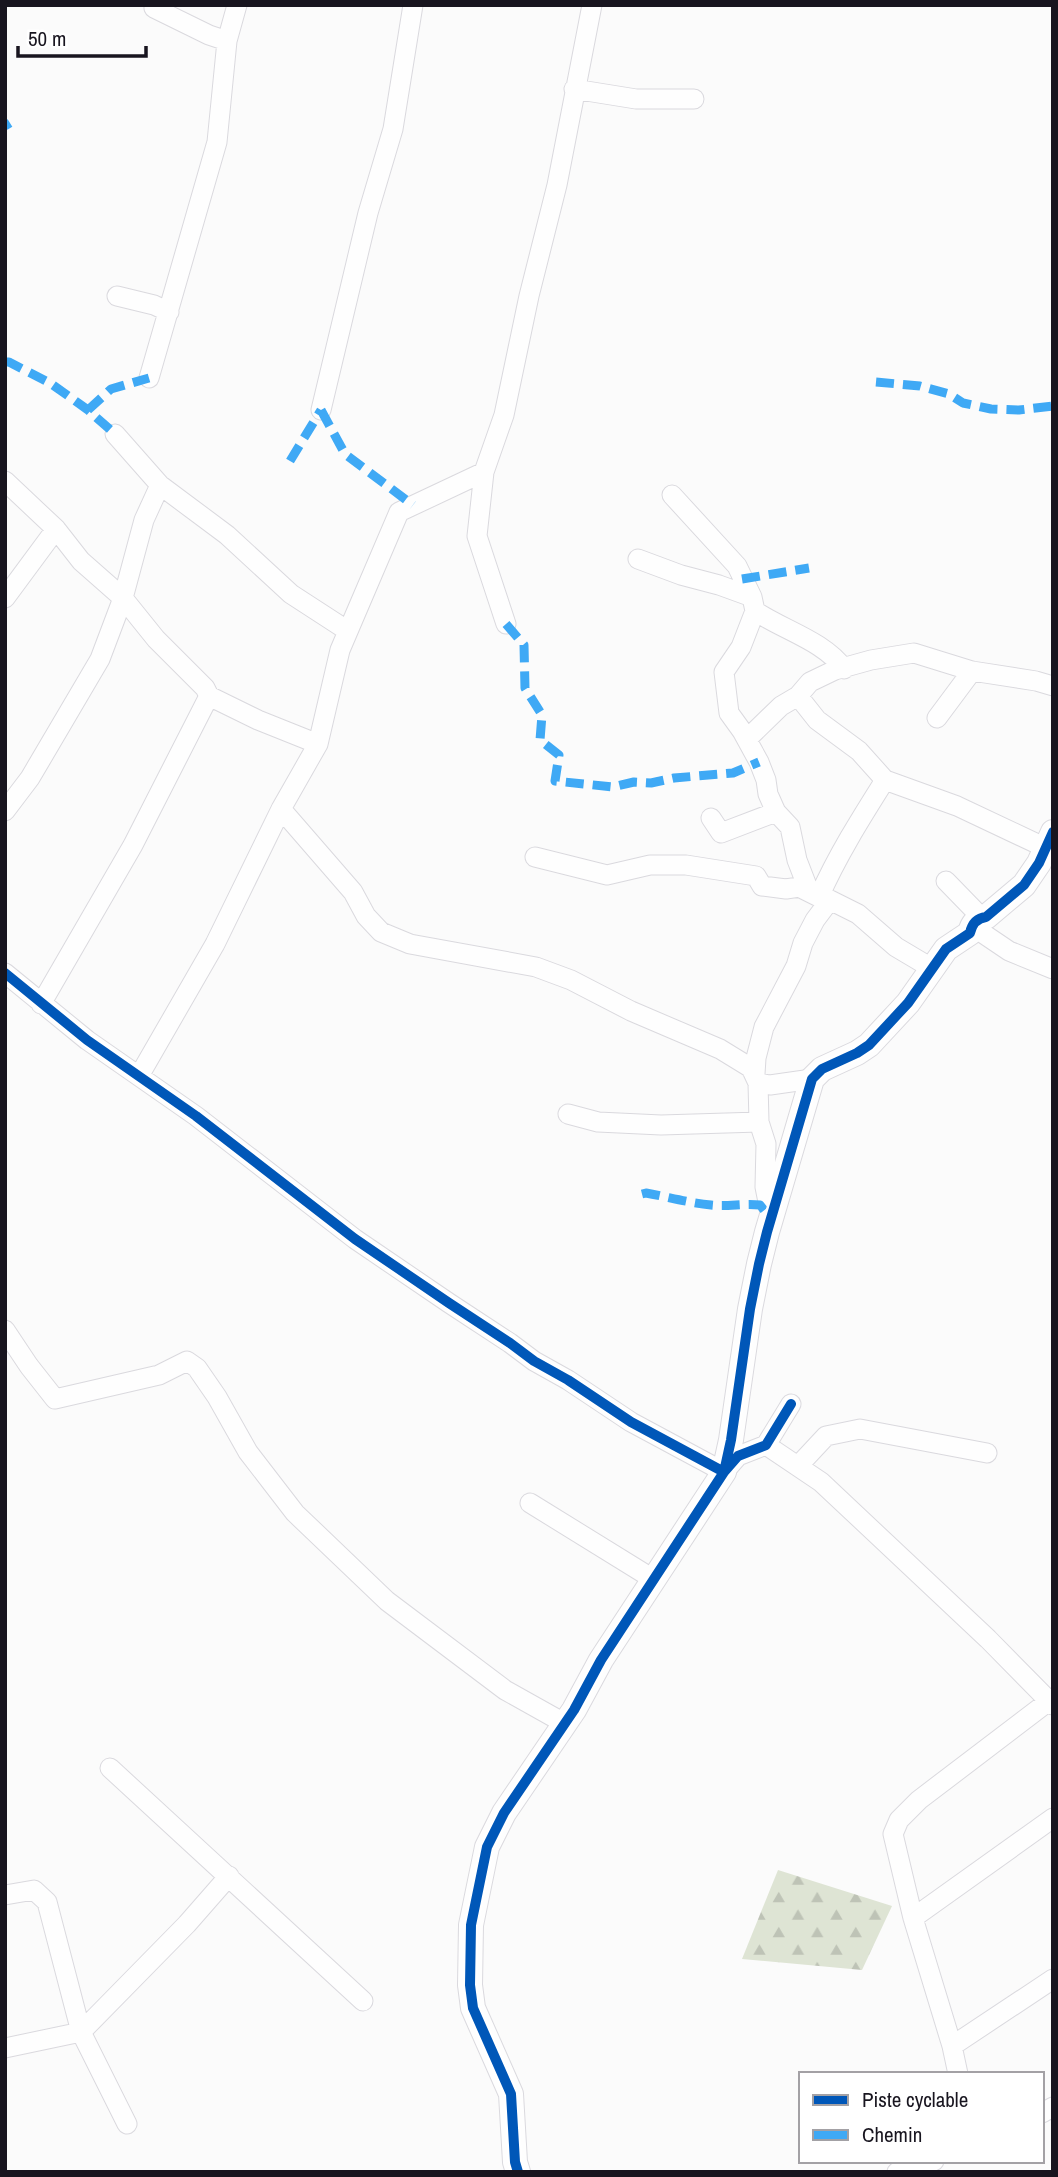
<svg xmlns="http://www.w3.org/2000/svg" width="1058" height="2177" font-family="'Archivo Narrow',sans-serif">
	<defs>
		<pattern id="forest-firs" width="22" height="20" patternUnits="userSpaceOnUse" patternTransform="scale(1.75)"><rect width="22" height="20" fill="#dee4d4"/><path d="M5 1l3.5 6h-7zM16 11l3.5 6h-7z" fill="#bec3b6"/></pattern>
	</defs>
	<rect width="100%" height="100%" fill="#fbfbfb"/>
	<path fill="url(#forest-firs)" d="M 778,1870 L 892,1906 L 862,1970 L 742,1959 Z"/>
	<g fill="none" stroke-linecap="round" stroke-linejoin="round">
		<defs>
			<path id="minor" d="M 154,8 L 209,35 L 227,41
				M 574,89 L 636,99 L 694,99
				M 117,296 L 154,305 L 169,312
				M 149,378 L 217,142 L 227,41 L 237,5
				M 321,410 L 368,213 L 393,129 L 413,5
				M 115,434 L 160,485 L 227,535 L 291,594 L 348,631
				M 5,481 L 56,529 L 81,561 L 123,598 L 156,639 L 205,688 L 209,696 L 258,720 L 318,744
				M 672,495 L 737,566 L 752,597
				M 638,559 L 681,575 L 719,585 L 752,597 L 755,611 C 783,630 824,641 844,669
				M 5,598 L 56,529
				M 755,611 L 741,647 L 724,672 L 729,713 L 742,731 L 759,762 L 766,780 L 768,794 L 776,812 L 790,827 L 797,860 L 809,891
				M 506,624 L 477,536 L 484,472 L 504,415 L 529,296 L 557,185 L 592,5
				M 798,696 L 817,720 L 859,751 L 885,780 L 957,806 L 1046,848
				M 937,718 L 972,671
				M 747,739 L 781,706 L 798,696 L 810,682 L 835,670 L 871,660 L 914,653 L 972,671 L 1036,681 L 1053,686
				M 281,809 L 353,892 L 366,916 L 381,932 L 410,944 L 536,967 L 571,980 L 631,1011 L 720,1049 L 751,1068 L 758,1083 L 759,1122 L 766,1144 L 765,1187 L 771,1217
				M 5,811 L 30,778 L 100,659 L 123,598 L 144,520 L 160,485
				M 711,818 L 721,833 L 776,812
				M 535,857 L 607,875 L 650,865 L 686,865 L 756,876 L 762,886 L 786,889 L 799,887 L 819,897 L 830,900 L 858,914 L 896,947 L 933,969
				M 946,881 L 981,917
				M 819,897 C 837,856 861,818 885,780
				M 972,926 L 1009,951 L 1053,969
				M 5,973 L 87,1040 L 196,1116 L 355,1239 L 449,1303 L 510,1343 L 534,1361 L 568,1380 L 631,1422 L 724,1472 L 738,1456 L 766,1445 L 791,1404
				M 41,1004 L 133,845 L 209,696
				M 755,1074 L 756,1058 L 764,1027 L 796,966 L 803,943 L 815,920 L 830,900
				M 139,1076 L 215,944 L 281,809 L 318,744 L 340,650 L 399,512 L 484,472
				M 758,1083 L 770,1085 L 812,1079
				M 568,1114 L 598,1122 L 661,1125 L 759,1122
				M 5,1330 L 29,1366 L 55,1399 L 159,1375 L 187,1361 L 197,1368 L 217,1397 L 248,1452 L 295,1513 L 387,1601 L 505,1690 L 564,1723
				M 766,1445 L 821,1482 L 988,1639 L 1053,1705
				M 798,1466 L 826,1436 L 860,1429 L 987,1453
				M 530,1503 L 653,1579
				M 110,1768 L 363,2001
				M 5,1895 L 34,1890 L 47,1902 L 81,2032 L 127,2124
				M 913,1918 L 1053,1818
				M 952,2046 L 1053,1979
				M 5,2048 L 81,2032 L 187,1924 L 229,1876
				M 958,2074 L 952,2046 L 913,1918 L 893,1834 L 899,1820 L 919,1800 L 1049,1701
				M 1042,2113 L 1053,2107
				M 897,2172 L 934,2161"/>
			<path id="tertiary" d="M 518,2172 L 515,2162 L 511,2094 L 473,2008 L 470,1985 L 471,1925 L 487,1847 L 504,1813 L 574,1710 L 601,1660 L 724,1472 L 731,1440 L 750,1309 L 759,1264 L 767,1232 L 812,1079 L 822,1069 L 857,1053 L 869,1045 L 908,1003 L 946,949 L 970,933 C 972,924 977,918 986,917 L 1024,885 L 1039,863 L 1053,832"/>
		</defs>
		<use href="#minor" stroke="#dad9de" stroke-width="21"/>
		<use href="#tertiary" stroke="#dad9de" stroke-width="26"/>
		<use href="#minor" stroke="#fefefe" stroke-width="19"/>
		<use href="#tertiary" stroke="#fefefe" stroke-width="24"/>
		<path stroke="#3fa9f5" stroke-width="9" stroke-dasharray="18 9" stroke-linecap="butt" d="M 5,126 L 10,123
			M 5,362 L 9,362 L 50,383 L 88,410 L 115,434
			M 876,382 L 920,386 L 949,394 L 963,403 L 991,409 L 1019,410 L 1053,406
			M 88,410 L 111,389 L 149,378
			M 321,410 L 345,454 L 413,505
			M 290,461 L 321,410
			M 742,579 L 809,568
			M 506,624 L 524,645 L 525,688 L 542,715 L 540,740 L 559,755 L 555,781 L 613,787 L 634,782 L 651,783 L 674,778 L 733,773 L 759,762
			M 642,1194 L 646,1193 C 668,1197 690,1203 711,1205 C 729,1207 743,1203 760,1205 L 771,1219"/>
		<defs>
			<path id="cycleway" d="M 5,973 L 87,1040 L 196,1116 L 355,1239 L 449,1303 L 510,1343 L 534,1361 L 568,1380 L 631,1422 L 724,1472 L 738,1456 L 766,1445 L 791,1404
				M 518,2172 L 515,2162 L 511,2094 L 473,2008 L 470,1985 L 471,1925 L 487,1847 L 504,1813 L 574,1710 L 601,1660 L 724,1472 L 731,1440 L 750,1309 L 759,1264 L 767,1232 L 812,1079 L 822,1069 L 857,1053 L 869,1045 L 908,1003 L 946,949 L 970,933 C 972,924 977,918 986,917 L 1024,885 L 1039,863 L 1053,832"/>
		</defs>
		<use href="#cycleway" stroke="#fff" stroke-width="15"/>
		<use href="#cycleway" stroke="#0057b8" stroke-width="10"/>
	</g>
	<rect width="1058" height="2177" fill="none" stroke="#18151f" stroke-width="14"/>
	<rect x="799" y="2072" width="245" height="91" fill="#ffffff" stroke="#a3a1a5" stroke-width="2"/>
	<rect x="813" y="2095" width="35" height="10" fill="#0057b8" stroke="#a3a1a5" stroke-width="2"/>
	<text x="862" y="2107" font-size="21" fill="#18151f">Piste cyclable</text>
	<rect x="813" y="2130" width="35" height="10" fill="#3fa9f5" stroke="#a3a1a5" stroke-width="2"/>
	<text x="862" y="2142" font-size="21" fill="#18151f">Chemin</text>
	<path d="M18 46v10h128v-10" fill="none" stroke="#18151f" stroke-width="3.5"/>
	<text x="28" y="46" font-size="21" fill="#18151f" stroke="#ffffff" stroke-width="5" paint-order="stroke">50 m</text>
</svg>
